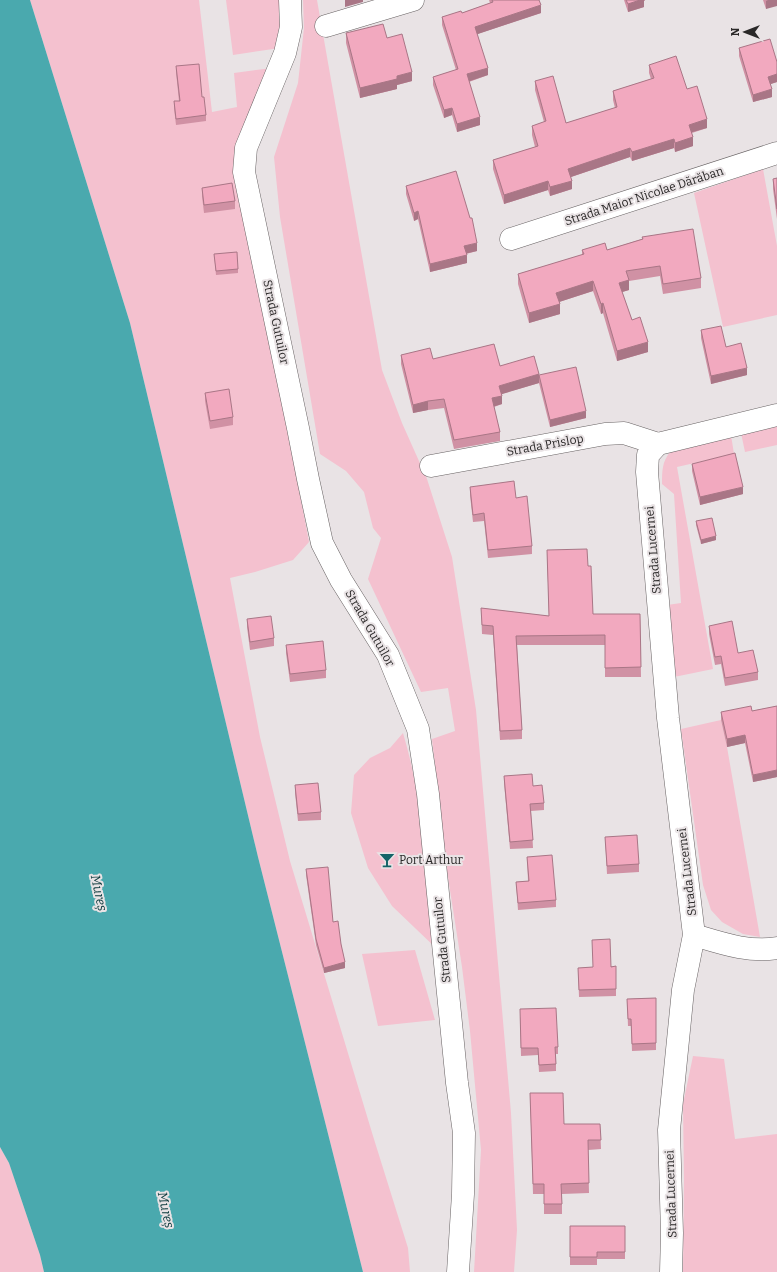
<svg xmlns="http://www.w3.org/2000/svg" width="777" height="1272" font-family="Bitter,serif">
	<rect width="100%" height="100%" fill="#e9e3e5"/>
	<path fill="#f4c1cf" d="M 30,0 L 199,0 L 212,112 L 237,107 L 234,73 L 272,68 L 242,137 L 256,262 L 309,542 L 293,560 L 255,572 L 230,578 L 260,737 L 290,861 L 373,1136 L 408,1248 L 410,1272 L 363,1272 L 258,857 L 130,323 Z
		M 226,0 L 284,0 L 280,48 L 233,55 Z
		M 303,0 L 317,0 L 382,370 L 402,423 L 427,479 L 452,557 L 476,710 L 511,1113 L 517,1230 L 514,1272 L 474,1272 L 481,1150 L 470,1031 L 462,967 L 447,871 L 432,739 L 455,731 L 448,688 L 421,692 L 368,579 L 381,538 L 373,528 L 364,492 L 346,471 L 320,454 L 280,217 L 274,157 L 298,83 L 304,28 Z
		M 763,169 L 777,246 L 777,315 L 723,327 L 694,193 Z
		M 777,426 L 777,445 L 745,452 L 741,433 Z
		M 731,435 L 734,454 L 677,467 L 713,669 L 674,677 L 667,605 L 681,603 L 674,494 L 662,484 C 662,471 662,462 670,452 Z
		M 721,720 L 727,747 L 760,937 L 743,934 L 722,922 L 711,910 L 703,885 L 681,729 Z
		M 403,733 C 424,804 429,878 438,950 L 392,906 L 368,868 L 351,813 L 354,775 L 370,758 L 390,748 Z
		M 415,950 L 435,1020 L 378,1026 L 362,954 Z
		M 693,1056 L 724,1059 L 735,1139 L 777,1134 L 777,1272 L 683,1272 L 684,1180 L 683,1104 Z
		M 0,1147 L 9,1163 L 40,1255 L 44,1272 L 0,1272 Z"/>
	<path fill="#4aa9ae" d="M 0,0 L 30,0 L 130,323 L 258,857 L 363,1272 L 44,1272 L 40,1255 L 9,1163 L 0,1147 Z"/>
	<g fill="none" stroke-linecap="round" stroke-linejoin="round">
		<defs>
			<path id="minor" d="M 290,0 L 291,27 L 285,53 L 246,148 L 244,172 L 298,428 L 308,479 L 322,543 L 341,580 L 388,655 L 418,729 L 428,794 L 457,1083 L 464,1133 L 463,1194 L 458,1272
				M 326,26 L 413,0
				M 511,239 L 777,153
				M 431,466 L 605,434 L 624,433 L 658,444
				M 694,935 C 721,943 749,953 777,948
				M 671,1272 L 672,1233 L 669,1130 L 683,990 L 694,935 L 668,718 L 647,472 L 648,455 L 658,444 L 777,415"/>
		</defs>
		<use href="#minor" stroke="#686364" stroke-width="23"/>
		<use href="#minor" stroke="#fff" stroke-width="22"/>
	</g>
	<path fill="#d091a4" d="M 489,0 L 539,0 L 541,13 L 477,34 L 488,75 L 469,82 L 480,125 L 457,132 L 452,115 L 444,118 L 433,85 L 433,77 L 456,70 L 442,25 L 442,17 L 462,13 L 490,3 Z
		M 624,0 L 645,0 L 644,1 L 644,7 L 628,12 Z
		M 763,0 L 777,0 L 766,9 Z
		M 346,33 L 387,38 L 412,81 L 397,85 L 397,89 L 360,98 L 346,43 Z
		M 739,48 L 777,62 L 777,82 L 770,84 L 772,97 L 753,102 L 739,56 Z
		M 649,65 L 687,89 L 707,128 L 692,133 L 693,146 L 675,152 L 674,148 L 632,161 L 630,157 L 571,177 L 572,189 L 550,196 L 548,190 L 504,204 L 493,169 L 493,160 L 535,147 L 532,135 L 532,126 L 544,122 L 535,90 L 535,81 L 566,123 L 615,108 L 613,100 L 613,91 L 651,79 L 649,73 Z
		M 176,66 L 202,97 L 206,115 L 206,121 L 176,125 L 174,108 L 174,101 L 179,101 L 176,72 Z
		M 777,178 L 777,219 L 773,189 L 773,179 Z
		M 406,186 L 477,251 L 466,254 L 467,263 L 430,272 L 418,219 L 414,221 L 406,194 Z
		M 202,188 L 235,201 L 235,209 L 204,213 L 202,196 Z
		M 642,237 L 701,278 L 701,288 L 663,294 L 660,276 L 629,281 L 629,290 L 622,292 L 632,320 L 648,352 L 617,361 L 603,313 L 601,314 L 593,291 L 559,302 L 560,314 L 529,323 L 518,284 L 518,274 L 582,255 L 582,250 L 607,250 L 642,239 Z
		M 214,254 L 238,269 L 238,273 L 216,275 Z
		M 701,330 L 747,375 L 711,384 L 701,338 Z
		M 401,355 L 433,359 L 500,366 L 539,375 L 586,418 L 550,427 L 539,383 L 501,394 L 502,404 L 494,407 L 500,432 L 500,441 L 454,449 L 444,408 L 428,410 L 413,413 L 401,364 Z
		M 205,393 L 233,417 L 233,425 L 210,429 L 205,401 Z
		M 692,464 L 743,494 L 700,505 L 692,471 Z
		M 470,487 L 516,498 L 532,546 L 532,554 L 488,558 L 484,521 L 473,522 L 470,495 Z
		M 696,521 L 716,540 L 701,544 L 696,525 Z
		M 547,550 L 588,566 L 593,614 L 640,614 L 641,677 L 605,677 L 605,645 L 517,645 L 522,730 L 522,739 L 500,740 L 493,635 L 482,634 L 481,608 L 549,616 Z
		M 247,619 L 274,638 L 274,646 L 250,650 L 247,627 Z
		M 709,626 L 758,672 L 758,680 L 725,686 L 721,664 L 715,665 L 709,634 Z
		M 286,645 L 326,670 L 326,678 L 290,682 L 286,653 Z
		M 777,706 L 777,777 L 753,782 L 745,743 L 727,747 L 721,720 L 721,712 L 752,711 Z
		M 504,776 L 533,786 L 544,803 L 544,810 L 531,811 L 533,848 L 510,849 L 504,783 Z
		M 295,785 L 321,812 L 321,820 L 298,821 L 295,793 Z
		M 605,837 L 639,864 L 639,872 L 607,874 Z
		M 527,857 L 556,900 L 556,907 L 518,910 L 516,882 L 528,881 Z
		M 306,869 L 333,922 L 341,944 L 345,968 L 324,973 L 316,945 L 306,875 Z
		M 616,966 L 616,996 L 579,997 L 578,968 Z
		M 656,998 L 656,1050 L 632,1051 L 631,1026 L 628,1026 L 627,999 Z
		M 520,1017 L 558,1047 L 558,1054 L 556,1054 L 556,1071 L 539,1072 L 538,1055 L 521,1056 Z
		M 530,1093 L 564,1124 L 600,1124 L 601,1149 L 588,1150 L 589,1193 L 562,1194 L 562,1214 L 544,1214 L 544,1194 L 533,1194 Z
		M 570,1226 L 625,1226 L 625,1259 L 597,1259 L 597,1265 L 570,1265 Z"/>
	<path fill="#a97686" d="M 345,0 L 363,0 L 363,2 L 345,7 Z
		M 640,0 L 645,0 L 644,1 L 644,7 L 628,12 L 628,4 Z
		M 768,0 L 777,0 L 777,6 L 766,9 L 766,1 Z
		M 541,5 L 541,13 L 475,35 L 475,27 Z
		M 488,68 L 488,75 L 467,82 L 467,74 Z
		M 412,72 L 412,81 L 397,85 L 397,89 L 360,98 L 360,88 L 397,76 Z
		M 777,74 L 777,82 L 768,85 L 768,77 Z
		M 772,89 L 772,97 L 753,102 L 753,95 Z
		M 452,108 L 452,115 L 444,118 L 444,110 Z
		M 480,117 L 480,125 L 457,132 L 457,124 Z
		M 707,119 L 707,128 L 689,133 L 689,125 Z
		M 693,137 L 693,146 L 675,152 L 675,143 Z
		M 674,139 L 674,148 L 632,161 L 632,152 Z
		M 630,148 L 630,157 L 568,178 L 568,169 Z
		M 548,181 L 548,190 L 504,204 L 504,195 Z
		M 572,181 L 572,189 L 550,196 L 550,187 Z
		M 418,211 L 418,219 L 414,221 L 414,213 Z
		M 477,243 L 477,251 L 464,254 L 464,246 Z
		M 467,255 L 467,263 L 430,272 L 430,264 Z
		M 629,280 L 629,290 L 619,293 L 619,283 Z
		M 593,281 L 593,291 L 556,303 L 556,293 Z
		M 603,303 L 603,313 L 601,314 L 601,304 Z
		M 560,304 L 560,314 L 529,323 L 529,313 Z
		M 648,342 L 648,352 L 617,361 L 617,351 Z
		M 747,368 L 747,375 L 711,384 L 711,376 Z
		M 539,374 L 539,383 L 499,395 L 499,386 Z
		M 502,396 L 502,404 L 492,407 L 492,398 Z
		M 428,401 L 428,410 L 413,413 L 413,405 Z
		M 586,411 L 586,418 L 550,427 L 550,420 Z
		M 743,487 L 743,494 L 700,505 L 700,497 Z
		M 716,536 L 716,540 L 701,544 L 701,540 Z
		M 745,735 L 745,743 L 727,747 L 727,739 Z
		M 777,770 L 777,777 L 753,782 L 753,775 Z
		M 345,962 L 345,968 L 324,973 L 324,968 Z"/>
	<path fill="#f2a9bf" stroke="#a97686" d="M 492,0 L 539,0 L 541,5 L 475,27 L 488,68 L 467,74 L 480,117 L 457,124 L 452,108 L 444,110 L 433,77 L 458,69 L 442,17 L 461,11 L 462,13 L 493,2 Z
		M 626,0 L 640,0 L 628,4 Z
		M 383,24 L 387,38 L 402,34 L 412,72 L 397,76 L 397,79 L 360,88 L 346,33 Z
		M 770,39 L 777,62 L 777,74 L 768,77 L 772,89 L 753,95 L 739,48 Z
		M 676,56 L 687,89 L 697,86 L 707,119 L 689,125 L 693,137 L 675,143 L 674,139 L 632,152 L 630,148 L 568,169 L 572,181 L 550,187 L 548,181 L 504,195 L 493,160 L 538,146 L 532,126 L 546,121 L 535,81 L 553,76 L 566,123 L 617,107 L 613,91 L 654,78 L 649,65 Z
		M 199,64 L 202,97 L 204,97 L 206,115 L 176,119 L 174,101 L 180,101 L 176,66 Z
		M 456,171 L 470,218 L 472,218 L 477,243 L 464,246 L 467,255 L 430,264 L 418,211 L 414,213 L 406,186 Z
		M 777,178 L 777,209 L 773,179 Z
		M 232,183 L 235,201 L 204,205 L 202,188 Z
		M 693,229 L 701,278 L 663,284 L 660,266 L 626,271 L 629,280 L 619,283 L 632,320 L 640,317 L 648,342 L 617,351 L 603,303 L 601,304 L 593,281 L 556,293 L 560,304 L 529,313 L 518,274 L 584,254 L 582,250 L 605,243 L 607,250 L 643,239 L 642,237 Z
		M 237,252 L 238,269 L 216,271 L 214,254 Z
		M 721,326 L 726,347 L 741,343 L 747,368 L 711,376 L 701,330 Z
		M 494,344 L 500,366 L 534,356 L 539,374 L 499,386 L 502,396 L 492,398 L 500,432 L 454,440 L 444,399 L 428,401 L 413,405 L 401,355 L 430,348 L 433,359 Z
		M 576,367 L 586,411 L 550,420 L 539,375 Z
		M 229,389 L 233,417 L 210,421 L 205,393 Z
		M 735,453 L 743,487 L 700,497 L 692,464 Z
		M 514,481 L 516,498 L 527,496 L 532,546 L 488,550 L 484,513 L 473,515 L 470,487 Z
		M 712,518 L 716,536 L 701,540 L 696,521 Z
		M 587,549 L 588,566 L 591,566 L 593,614 L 640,614 L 641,667 L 605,668 L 605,635 L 516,636 L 522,730 L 500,731 L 493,626 L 482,625 L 481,608 L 549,616 L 547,550 Z
		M 271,616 L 274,638 L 250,642 L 247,619 Z
		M 732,621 L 738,653 L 753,650 L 758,672 L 725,678 L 721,656 L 715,657 L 709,626 Z
		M 323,641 L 326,670 L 290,674 L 286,645 Z
		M 751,706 L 752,711 L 777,706 L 777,770 L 753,775 L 745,735 L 727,739 L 721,712 Z
		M 532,774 L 533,786 L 542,785 L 544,803 L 530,804 L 533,840 L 510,842 L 504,776 Z
		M 318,783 L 321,812 L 298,814 L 295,785 Z
		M 637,835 L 639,864 L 607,866 L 605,837 Z
		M 552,855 L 556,900 L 518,903 L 516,882 L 529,881 L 527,857 Z
		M 328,867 L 333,922 L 338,921 L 341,944 L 345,962 L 324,968 L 316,939 L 306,869 Z
		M 610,939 L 611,967 L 616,966 L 616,989 L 579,990 L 578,968 L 593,967 L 592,940 Z
		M 656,998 L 656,1043 L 632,1044 L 631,1019 L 628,1019 L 627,999 Z
		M 556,1008 L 558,1047 L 555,1047 L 556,1064 L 539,1065 L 538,1048 L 521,1048 L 520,1009 Z
		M 530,1093 L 563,1093 L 564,1124 L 600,1124 L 601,1140 L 588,1140 L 589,1183 L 561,1184 L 562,1204 L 544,1204 L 544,1184 L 533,1184 Z
		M 570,1226 L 625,1226 L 625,1252 L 597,1252 L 597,1257 L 570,1257 Z"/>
	<defs>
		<symbol id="bar-bare" viewBox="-9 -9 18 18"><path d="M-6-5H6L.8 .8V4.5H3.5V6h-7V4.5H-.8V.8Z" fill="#146468" stroke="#e9e3e5" stroke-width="2.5" paint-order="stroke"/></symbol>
	</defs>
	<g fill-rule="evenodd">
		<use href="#bar-bare" x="376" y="849" width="22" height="22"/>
	</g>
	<g text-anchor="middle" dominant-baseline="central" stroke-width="4" stroke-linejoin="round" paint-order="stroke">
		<g font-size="12" fill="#2a2828" stroke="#e9e3e5">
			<text transform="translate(644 196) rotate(-18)">Strada Maior Nicolae Dărăban</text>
			<text transform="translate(276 322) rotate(78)">Strada Gutuilor</text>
			<text transform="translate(545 445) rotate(-10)">Strada Prislop</text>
			<text transform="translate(653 550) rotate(-95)">Strada Lucernei</text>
			<text transform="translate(370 628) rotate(60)">Strada Gutuilor</text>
			<text transform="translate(687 872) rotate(-97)">Strada Lucernei</text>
			<text transform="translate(442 940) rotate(-96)">Strada Gutuilor</text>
			<text transform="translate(671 1194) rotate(-92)">Strada Lucernei</text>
		</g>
		<g font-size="12" fill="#2a2828" stroke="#e9e3e5" text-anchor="start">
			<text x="399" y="860">Port Arthur</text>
		</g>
		<g font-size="13" font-style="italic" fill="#073639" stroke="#e9e3e5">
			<text transform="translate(99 893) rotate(78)">Mureș</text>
			<text transform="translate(166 1210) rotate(78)">Mureș</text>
		</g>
	</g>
	<g transform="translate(745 32) rotate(270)" stroke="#e9e3e5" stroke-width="3" paint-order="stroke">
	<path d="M0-3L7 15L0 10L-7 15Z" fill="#2a2828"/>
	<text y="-6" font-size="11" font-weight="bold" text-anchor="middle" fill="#2a2828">N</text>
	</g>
</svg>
